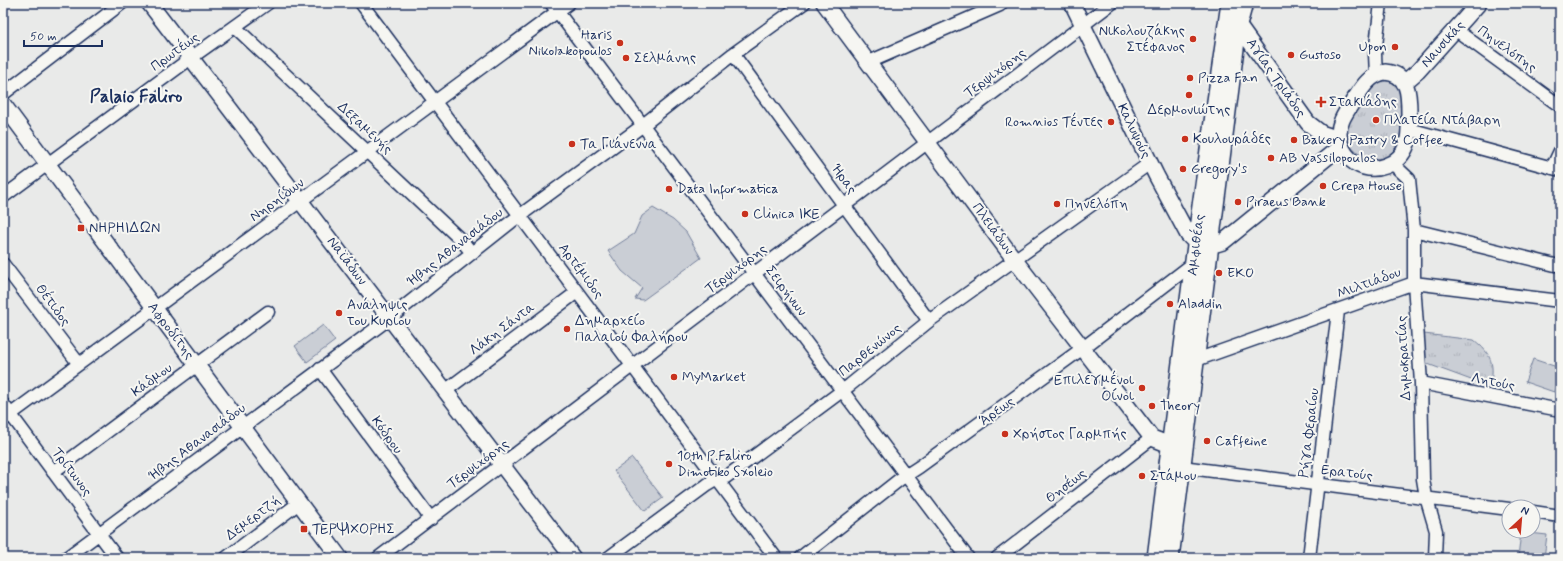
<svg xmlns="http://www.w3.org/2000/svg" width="1563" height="561" font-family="Mynerve,sans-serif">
	<defs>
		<pattern id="park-tufts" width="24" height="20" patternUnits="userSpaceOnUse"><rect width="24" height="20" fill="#caced5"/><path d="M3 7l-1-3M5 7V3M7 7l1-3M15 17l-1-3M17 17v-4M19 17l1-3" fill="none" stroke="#adb1b9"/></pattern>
	</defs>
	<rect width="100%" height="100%" fill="#e9eae9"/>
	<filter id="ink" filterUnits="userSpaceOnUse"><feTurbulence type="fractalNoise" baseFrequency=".025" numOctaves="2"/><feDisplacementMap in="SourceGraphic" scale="8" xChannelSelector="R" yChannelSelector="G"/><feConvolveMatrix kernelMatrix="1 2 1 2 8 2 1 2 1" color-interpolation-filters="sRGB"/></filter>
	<g filter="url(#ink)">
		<path fill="#caced5" stroke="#727e9a" d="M 653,208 L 673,220 L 686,232 L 701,258 L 643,300 L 635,299 L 642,288 L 622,271 L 608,251 L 634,234 L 642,216 Z
			M 323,325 L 335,341 L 307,362 L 295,346 Z
			M 1533,359 L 1560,368 L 1560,376 L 1554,392 L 1525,382 Z
			M 632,458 L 663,498 L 645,511 L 614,471 Z
			M 1521,532 L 1547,535 L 1544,558 L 1518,558 Z"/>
		<path fill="url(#park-tufts)" stroke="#727e9a" d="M 1382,81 C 1393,80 1399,86 1401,96 C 1401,110 1403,133 1397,145 C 1384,172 1341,156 1348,127 C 1350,118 1357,110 1362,102 C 1367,94 1371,84 1382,81 Z
			M 1424,334 L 1474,340 C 1492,354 1495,365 1490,387 L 1425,363 Z"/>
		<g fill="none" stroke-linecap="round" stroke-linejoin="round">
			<defs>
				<path id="minor" d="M 361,3 L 776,558
					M 551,3 L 968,558
					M 235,27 L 462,241 L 472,253
					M 1456,30 L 1560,106
					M 733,54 L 929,321
					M 869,62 L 1000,5
					M 1376,75 L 1375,54 L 1381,3
					M 3,94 L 122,3
					M 1409,129 L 1560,170
					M 1392,163 L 1409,179 L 1414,230 L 1414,283 L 1421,383 L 1423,479 L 1426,497 L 1436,531 L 1435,558
					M 1552,168 L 1560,151
					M 3,197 L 195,55 L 268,3
					M 1414,230 L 1555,265
					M 3,264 L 79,364
					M 1196,360 L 1414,283 L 1560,301
					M 320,369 L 431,519
					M 1421,383 L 1560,410
					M 445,391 L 577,292
					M 3,404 L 117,558
					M 3,420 L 569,3
					M 1182,467 L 1509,509
					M 53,472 L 268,312
					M 1533,512 L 1560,516
					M 66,558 L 390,318 L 511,222 L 638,129 L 733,54 L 804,3
					M 226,558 L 299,503
					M 378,558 L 1112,3
					M 608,558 L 707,485 L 717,479 L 726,477 L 850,385 L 929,321 L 1150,163
					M 800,558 L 899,480 L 919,467 L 1083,348 L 1194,263
					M 997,558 L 1152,438
					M 1309,558 L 1338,311"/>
				<path id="tertiary" d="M 149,3 L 573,558
					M 824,3 L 1014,259 L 1152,438 L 1170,445
					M 1072,3 L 1156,175 L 1188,235 C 1196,245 1211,247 1223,242 L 1341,146
					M 1233,18 L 1308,123 L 1321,133 L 1339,139
					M 1385,72 C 1409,74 1409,94 1409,113 C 1409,123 1410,134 1407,144 C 1400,165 1375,175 1355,163 C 1341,154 1335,136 1342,120 C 1345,113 1350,106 1354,100 C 1362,88 1369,75 1385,72 Z
					M 1404,83 L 1418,71 L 1479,3
					M 3,104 L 340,558"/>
				<path id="secondary" d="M 1156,558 L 1201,206 L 1230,3
					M 1170,558 L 1238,25 L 1244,3"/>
			</defs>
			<use href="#minor" stroke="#1b2f5e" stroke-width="15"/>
			<use href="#tertiary" stroke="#1b2f5e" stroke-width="18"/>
			<use href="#secondary" stroke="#1b2f5e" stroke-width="20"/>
			<use href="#minor" stroke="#f6f6f2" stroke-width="12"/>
			<use href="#tertiary" stroke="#f6f6f2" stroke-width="15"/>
			<use href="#secondary" stroke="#f6f6f2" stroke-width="17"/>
		</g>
	</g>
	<g fill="#c8321e" stroke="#f6f6f2" stroke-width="1.5">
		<circle cx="1193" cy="39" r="4"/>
		<circle cx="620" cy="43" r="4"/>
		<circle cx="1395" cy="47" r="4"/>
		<circle cx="1291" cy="55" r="4"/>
		<circle cx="626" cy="58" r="4"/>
		<circle cx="1190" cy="78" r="4"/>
		<circle cx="1189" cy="95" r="4"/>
		<path d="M1319 96h4v4h4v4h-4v4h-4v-4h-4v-4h4z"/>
		<circle cx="1376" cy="120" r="4"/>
		<circle cx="1111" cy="122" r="4"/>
		<circle cx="1185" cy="139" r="4"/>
		<circle cx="1294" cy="140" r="4"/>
		<circle cx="572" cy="144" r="4"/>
		<circle cx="1271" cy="158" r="4"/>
		<circle cx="1183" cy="169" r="4"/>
		<circle cx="1323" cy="186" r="4"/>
		<circle cx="669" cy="189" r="4"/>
		<circle cx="1238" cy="202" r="4"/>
		<circle cx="1057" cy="204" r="4"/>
		<circle cx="745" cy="214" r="4"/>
		<rect x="77" y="224" width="8" height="8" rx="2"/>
		<circle cx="1219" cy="273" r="4"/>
		<circle cx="1170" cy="304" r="4"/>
		<circle cx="339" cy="313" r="4"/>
		<circle cx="567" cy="329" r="4"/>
		<circle cx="674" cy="377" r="4"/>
		<circle cx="1142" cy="388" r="4"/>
		<circle cx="1152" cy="406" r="4"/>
		<circle cx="1005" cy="434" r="4"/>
		<circle cx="1207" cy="441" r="4"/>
		<circle cx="669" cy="464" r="4"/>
		<circle cx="1142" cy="476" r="4"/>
		<rect x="300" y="525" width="8" height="8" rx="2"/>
	</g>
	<g text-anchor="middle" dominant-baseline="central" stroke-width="4" stroke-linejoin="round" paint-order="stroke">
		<g font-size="14" fill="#1b2f5e" stroke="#f6f6f2" text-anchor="start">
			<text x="1185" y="31" text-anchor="end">Νικολουζάκης<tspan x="1185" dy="16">Στέφανος</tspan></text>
			<text x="612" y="35" text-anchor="end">Haris<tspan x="612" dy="16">Nikolakopoulos</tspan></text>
			<text x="1387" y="47" text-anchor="end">Upon</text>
			<text x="1299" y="55">Gustoso</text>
			<text x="634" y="58">Σελμάνης</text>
			<text x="1198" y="78">Pizza Fan</text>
			<text x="1329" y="102">Στακιάδης</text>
			<text x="1189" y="110" text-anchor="middle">Δερμονιώτης</text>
			<text x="1384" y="120">Πλατεία Ντάβαρη</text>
			<text x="1103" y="122" text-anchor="end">Romnios Τέντες</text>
			<text x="1193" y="139">Κουλουράδες</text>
			<text x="1302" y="140">Bakery Pastry &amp; Coffee</text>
			<text x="580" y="144">Τα Γιάνεννα</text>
			<text x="1279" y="158">AB Vassilopoulos</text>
			<text x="1191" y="169">Gregory's</text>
			<text x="1331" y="186">Crepa House</text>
			<text x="677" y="189">Data Informatica</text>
			<text x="1246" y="202">Piraeus Bank</text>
			<text x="1065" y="204">Πηνελόπη</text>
			<text x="753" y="214">Clinica ΙΚΕ</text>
			<text x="89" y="228">ΝΗΡΗΙΔΩΝ</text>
			<text x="1227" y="273">EKO</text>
			<text x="1178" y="304">Aladdin</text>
			<text x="347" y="305">Ανάληψις<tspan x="347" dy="16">του Κυρίου</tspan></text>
			<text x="575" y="321">Δημαρχείο<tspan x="575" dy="16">Παλαιού Φαλήρου</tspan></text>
			<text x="682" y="377">MyMarket</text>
			<text x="1134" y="380" text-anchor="end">Επιλεγμένοι<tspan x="1134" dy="16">Οίνοι</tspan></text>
			<text x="1160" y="406">Theory</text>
			<text x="1013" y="434">Χρήστος Γαρμπής</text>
			<text x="1215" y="441">Caffeine</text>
			<text x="677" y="456">10th P.Faliro<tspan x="677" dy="16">Dimotiko Sxoleio</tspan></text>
			<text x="1150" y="476">Στάμου</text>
			<text x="312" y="529">ΤΕΡΨΙΧΟΡΗΣ</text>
		</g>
		<g font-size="14" fill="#1b2f5e" stroke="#f6f6f2">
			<text transform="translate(1443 44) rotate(-48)">Ναυσικάς</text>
			<text transform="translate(1507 49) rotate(36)">Πηνελόπης</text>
			<text transform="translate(175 52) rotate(-36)">Πρωτέως</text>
			<text transform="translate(995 73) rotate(-37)">Τερψιχόρης</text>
			<text transform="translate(1276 78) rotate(55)">Αγίας Τριάδος</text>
			<text transform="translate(365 128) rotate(43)">Δεξαμενής</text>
			<text transform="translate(1134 131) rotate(64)">Καλυψούς</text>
			<text transform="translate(844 179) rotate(55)">Ήρας</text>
			<text transform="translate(277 200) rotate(-36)">Νηρηίδων</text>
			<text transform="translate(993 229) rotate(54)">Πλειάδων</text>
			<text transform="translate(1196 245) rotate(-83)">Αμφιθέας</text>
			<text transform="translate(455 247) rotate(-38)">Ήβης Αθανασιάδου</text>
			<text transform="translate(347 261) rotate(53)">Ναϊάδων</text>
			<text transform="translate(736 269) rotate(-37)">Τερψιχόρης</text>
			<text transform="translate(581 271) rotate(53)">Αρτέμιδος</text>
			<text transform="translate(1369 283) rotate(-20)">Μιλτιάδου</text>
			<text transform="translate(786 291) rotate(53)">Σειρήνων</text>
			<text transform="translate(53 305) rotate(53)">Θέτιδος</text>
			<text transform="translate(502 329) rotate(-37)">Λάκη Σάντα</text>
			<text transform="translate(171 331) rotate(53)">Αφροδίτης</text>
			<text transform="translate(870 350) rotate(-39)">Παρθενώνος</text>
			<text transform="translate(1404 358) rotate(-93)">Δημοκρατίας</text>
			<text transform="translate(152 380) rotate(-36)">Κάδμου</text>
			<text transform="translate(1493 382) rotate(11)">Λητούς</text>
			<text transform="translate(997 411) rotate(-36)">Άρεως</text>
			<text transform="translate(1309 433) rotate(-83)">Ρήγα Φεραίου</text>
			<text transform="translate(387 435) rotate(54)">Κόδρου</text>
			<text transform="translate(197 442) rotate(-37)">Ήβης Αθανασιάδου</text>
			<text transform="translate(478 464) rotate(-37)">Τερψιχόρης</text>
			<text transform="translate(72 472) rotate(53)">Τρίτωνος</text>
			<text transform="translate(1347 473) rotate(7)">Ερατούς</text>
			<text transform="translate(1066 486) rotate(-38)">Θησέως</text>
			<text transform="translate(253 518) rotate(-37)">Δεμερτζή</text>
		</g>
		<g font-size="18" font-weight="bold" fill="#1b2f5e" stroke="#f6f6f2">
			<text x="136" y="97">Palaio Faliro</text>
		</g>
	</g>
	<rect width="1563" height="561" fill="none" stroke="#f6f6f2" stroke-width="16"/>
	<rect x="8" y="8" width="1547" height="545" fill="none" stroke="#1b2f5e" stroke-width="1.5" filter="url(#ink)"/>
	<g transform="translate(1521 519) rotate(26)"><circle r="19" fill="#f6f6f2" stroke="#9ea6b7"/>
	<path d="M0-3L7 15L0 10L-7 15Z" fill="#c8321e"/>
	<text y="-6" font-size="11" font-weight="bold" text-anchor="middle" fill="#1b2f5e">N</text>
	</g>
	<path d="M24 40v6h78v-6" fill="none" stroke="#1b2f5e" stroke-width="2"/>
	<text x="30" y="40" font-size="12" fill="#1b2f5e" stroke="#f6f6f2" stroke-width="3" paint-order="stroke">50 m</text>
</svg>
